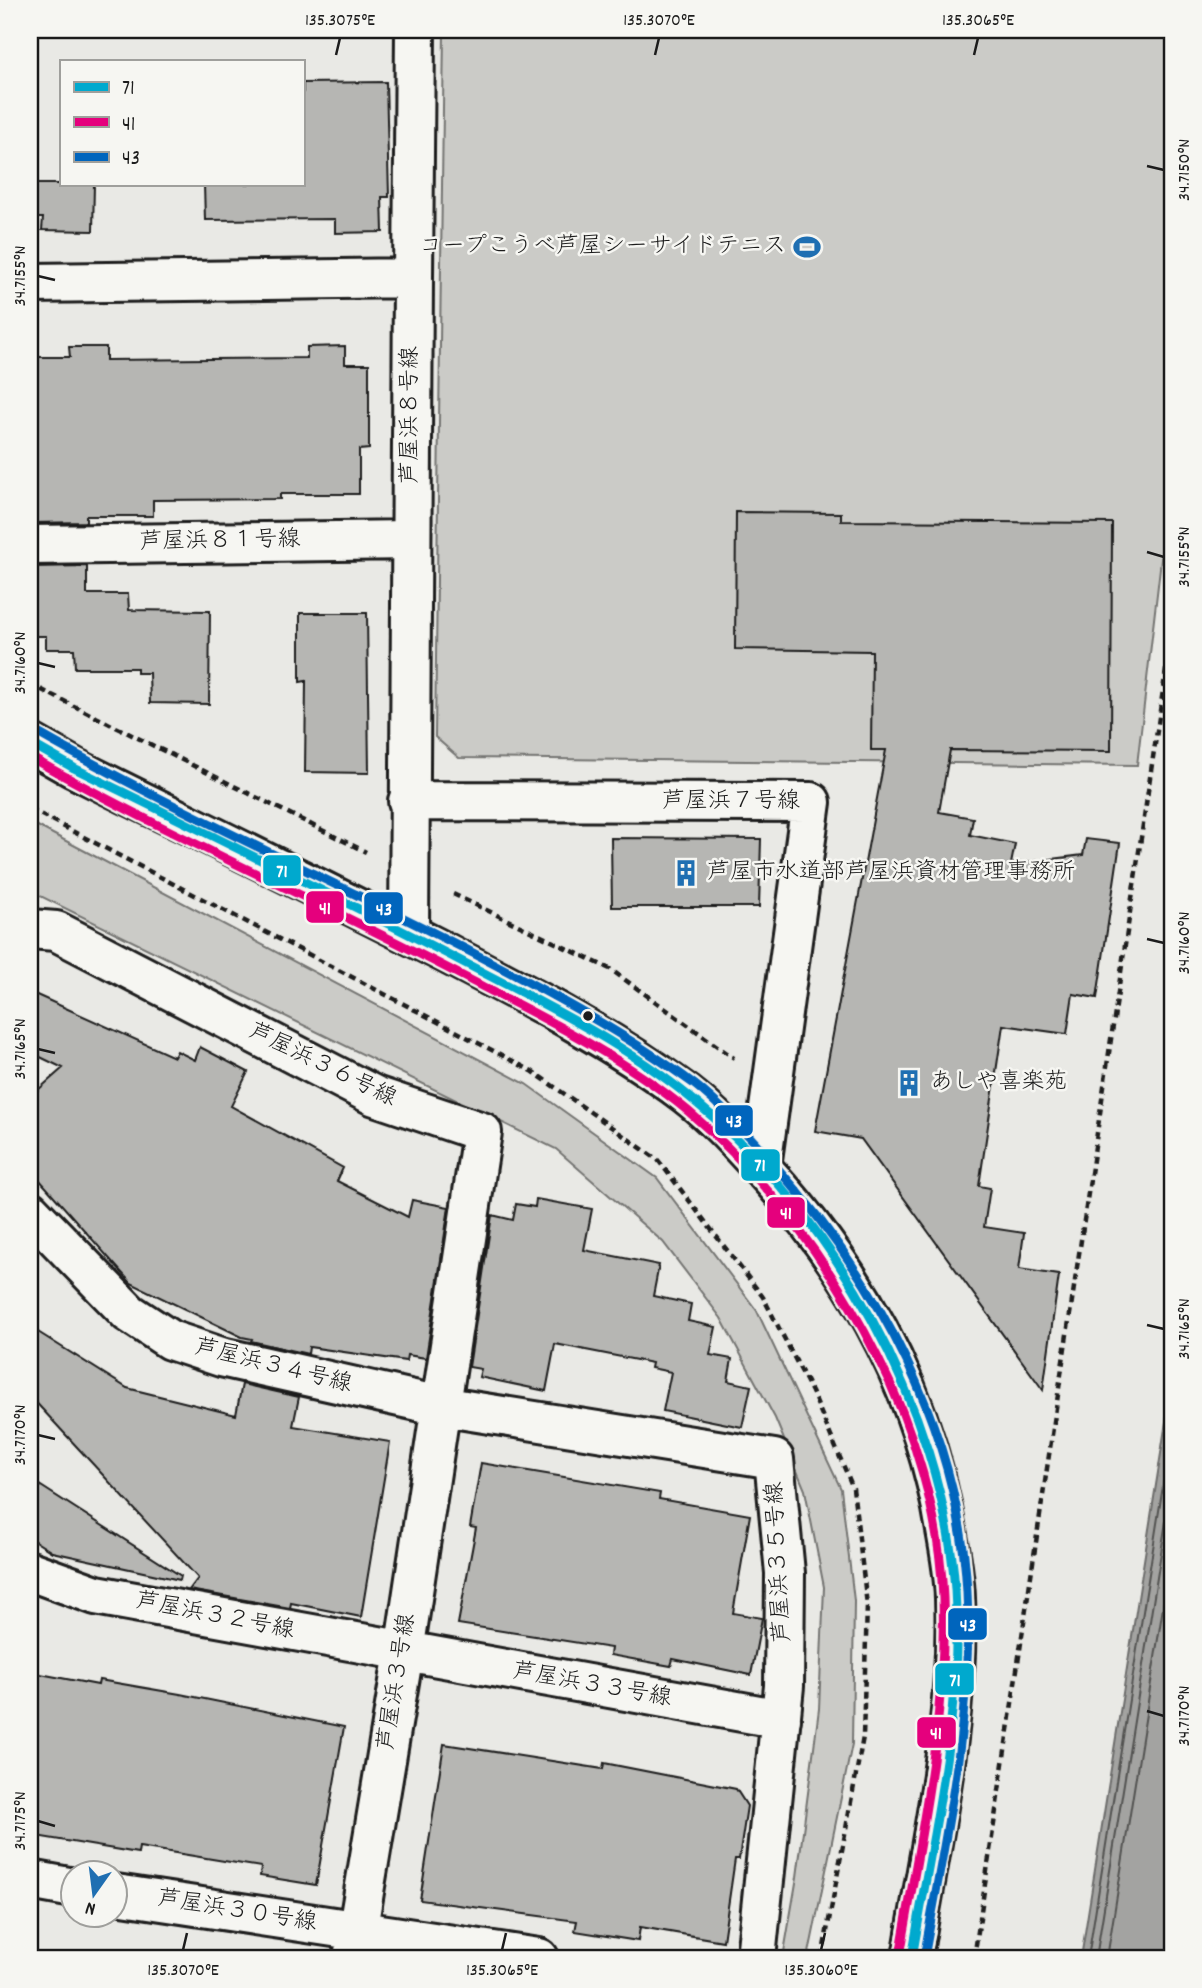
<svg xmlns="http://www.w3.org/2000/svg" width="1202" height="1988" font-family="Dekko,'Klee One',sans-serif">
	<rect width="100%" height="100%" fill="#e9e9e5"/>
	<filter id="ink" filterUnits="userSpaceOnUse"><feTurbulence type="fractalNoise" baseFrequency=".0143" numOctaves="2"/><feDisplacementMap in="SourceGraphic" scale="14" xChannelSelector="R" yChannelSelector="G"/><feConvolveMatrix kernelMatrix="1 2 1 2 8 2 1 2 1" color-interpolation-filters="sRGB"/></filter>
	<g filter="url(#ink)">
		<path fill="#cbcbc7" stroke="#747472" stroke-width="2" d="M 444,30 L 1172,30 L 1172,465 L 1137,765 L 459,758 L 435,737 Z
			M 30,822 L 526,1084 L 657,1178 L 757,1311 L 841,1489 L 854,1601 L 852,1744 L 808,1958 L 783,1958 L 797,1877 L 819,1709 L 824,1587 L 805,1490 L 775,1418 L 721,1318 L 663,1242 L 556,1149 L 30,891 Z"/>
		<path fill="#a3a3a1" stroke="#6d6d6c" stroke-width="2" d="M 1172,1384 L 1172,1958 L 1081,1958 Z"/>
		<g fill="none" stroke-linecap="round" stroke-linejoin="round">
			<path stroke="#525251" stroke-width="2" d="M 1088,1958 L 1172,1429
				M 1096,1958 L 1172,1484
				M 1107,1958 L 1172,1551"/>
		</g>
		<path fill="#b6b6b3" stroke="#1c1c1c" stroke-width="2" d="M 386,82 L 389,197 L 382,197 L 383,232 L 335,233 L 335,219 L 205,220 L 204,184 L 303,184 L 303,83 Z
			M 30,184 L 94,184 L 93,231 L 42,230 L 43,218 L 30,218 Z
			M 345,346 L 345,364 L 369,364 L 369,449 L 359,450 L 359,494 L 280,494 L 280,499 L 153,500 L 153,516 L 86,516 L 86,522 L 32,523 L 31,446 L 36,446 L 36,357 L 70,357 L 69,347 L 106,347 L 106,360 L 307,358 L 307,347 Z
			M 736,512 L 841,513 L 841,521 L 1112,523 L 1111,751 L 950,750 L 939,812 L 973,818 L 970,835 L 1015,844 L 1011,864 L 1083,855 L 1086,839 L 1120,843 L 1097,998 L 1073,994 L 1067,1034 L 1003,1025 L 979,1186 L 990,1188 L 984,1227 L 1024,1233 L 1019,1269 L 1059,1275 L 1043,1390 L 861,1139 L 815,1131 L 886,750 L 871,750 L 872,651 L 735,649 Z
			M 87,566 L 87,594 L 128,594 L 129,610 L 210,611 L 209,704 L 150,703 L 149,673 L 137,673 L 137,668 L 75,668 L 74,649 L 46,649 L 46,636 L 30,636 L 32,567 Z
			M 300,613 L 367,613 L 369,773 L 305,772 L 306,681 L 300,682 Z
			M 611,838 L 761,839 L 759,907 L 612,907 Z
			M 30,992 L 174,1057 L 177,1051 L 195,1060 L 200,1047 L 248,1072 L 231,1106 L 343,1168 L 337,1181 L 408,1217 L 412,1200 L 449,1207 L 426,1358 L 407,1355 L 406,1361 L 309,1347 L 308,1354 L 251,1341 L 252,1339 L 242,1337 L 131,1283 L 30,1169 L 30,1097 L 63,1068 L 30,1052 Z
			M 536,1199 L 592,1209 L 584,1250 L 659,1265 L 653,1296 L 691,1304 L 688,1321 L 716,1327 L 710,1355 L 732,1359 L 728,1381 L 751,1386 L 742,1427 L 663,1411 L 671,1372 L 651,1368 L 652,1363 L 555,1344 L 546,1391 L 479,1377 L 481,1369 L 469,1367 L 492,1215 L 513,1220 L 516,1204 L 535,1207 Z
			M 30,1327 L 127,1388 L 236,1415 L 242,1384 L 299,1397 L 293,1426 L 390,1442 L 361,1617 L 291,1603 L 290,1608 L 189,1590 L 198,1578 L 30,1396 Z
			M 481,1463 L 660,1493 L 659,1499 L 750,1515 L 733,1613 L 762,1618 L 751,1675 L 673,1659 L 671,1666 L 610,1655 L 611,1648 L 458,1624 L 476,1528 L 470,1527 Z
			M 30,1479 L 181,1576 L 180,1580 L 52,1552 L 30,1538 Z
			M 30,1672 L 98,1685 L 99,1680 L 180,1694 L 344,1727 L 316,1885 L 260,1876 L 261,1867 L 139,1847 L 138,1853 L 30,1835 Z
			M 444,1744 L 603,1769 L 604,1763 L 736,1789 L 747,1806 L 739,1859 L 735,1859 L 723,1941 L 640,1927 L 638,1941 L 575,1931 L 577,1921 L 420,1900 Z"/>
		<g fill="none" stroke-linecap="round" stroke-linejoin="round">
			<defs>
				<path id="minor" d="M 413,278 L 415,30
					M 30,283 L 413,278 L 409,934
					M 30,545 L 410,540
					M 408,801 L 811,802 L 761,1167
					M 30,929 L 56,931 L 375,1096 L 482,1132 L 404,1652 L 353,1958
					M 30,1211 L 129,1313 L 170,1340 L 221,1357 L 440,1406 L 774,1459 L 785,1573 L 784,1686 L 756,1958
					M 30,1571 L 96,1595 L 781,1719
					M 30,1880 L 74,1888
					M 116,1894 L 539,1958"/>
				<path id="major" d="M 30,743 L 74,768 C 197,829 321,889 444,952 C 527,995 611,1038 686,1094 C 712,1114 735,1139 757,1163 C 850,1262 915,1374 942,1508 C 947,1537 954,1568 955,1598 C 960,1718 931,1840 912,1958"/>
			</defs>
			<use href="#minor" stroke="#1c1c1c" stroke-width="44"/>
			<use href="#major" stroke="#1c1c1c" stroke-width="44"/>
			<path stroke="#1c1c1c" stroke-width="4.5" stroke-dasharray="7 5" stroke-linecap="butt" d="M 30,684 L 366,852
				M 30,809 L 532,1071 L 658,1160 L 763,1297 L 812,1392 L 853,1488 L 867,1605 L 863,1737 L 822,1958
				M 453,894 L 610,969 L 734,1058
				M 974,1958 L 1172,630"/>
			<use href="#minor" stroke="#f6f6f2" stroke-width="38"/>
			<use href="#major" stroke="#f6f6f2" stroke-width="38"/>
			<defs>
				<path id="bus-1" d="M 30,743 L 74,768 C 202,831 331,894 459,960 C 538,1001 623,1042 692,1099 C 833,1214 942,1407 955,1589 C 963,1713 932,1837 912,1958"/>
				<path id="bus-2" d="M 30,757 C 173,838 326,904 472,981 C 546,1019 624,1058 688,1111 C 766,1177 832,1265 877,1356 C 914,1428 940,1516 943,1598 C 947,1718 920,1838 900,1956"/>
				<path id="bus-3" d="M 36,732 C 178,813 328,878 473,953 C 548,992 625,1033 694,1084 C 723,1107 749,1135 773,1163 C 879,1282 959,1430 967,1592 C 973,1715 945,1838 924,1958"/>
			</defs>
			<use href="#bus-1" stroke="#f6f6f2" stroke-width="14"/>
			<use href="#bus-2" stroke="#f6f6f2" stroke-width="14"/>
			<use href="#bus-3" stroke="#f6f6f2" stroke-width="14"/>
			<use href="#bus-1" stroke="#00a9ce" stroke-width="9"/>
			<use href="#bus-2" stroke="#e5007d" stroke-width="9"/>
			<use href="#bus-3" stroke="#0065bd" stroke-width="9"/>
		</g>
	</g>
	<path fill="none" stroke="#1c1c1c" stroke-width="2.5" d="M 336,55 L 340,38M 655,55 L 659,38M 974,55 L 978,38M 1147,166 L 1164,170M 38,276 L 55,280M 1147,552 L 1164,557M 38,663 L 55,667M 1147,939 L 1164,943M 38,1049 L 55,1053M 1147,1325 L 1164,1329M 38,1435 L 55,1439M 1147,1711 L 1164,1716M 38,1821 L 55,1826M 183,1950 L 187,1933M 502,1950 L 506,1933M 821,1950 L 825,1933"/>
	<defs>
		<symbol id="stadium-bare" viewBox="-9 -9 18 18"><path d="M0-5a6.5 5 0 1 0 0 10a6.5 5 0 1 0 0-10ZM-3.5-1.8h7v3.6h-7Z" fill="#1f6fb2" stroke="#f6f6f2" stroke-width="2.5" paint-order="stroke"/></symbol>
		<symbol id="building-bare" viewBox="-9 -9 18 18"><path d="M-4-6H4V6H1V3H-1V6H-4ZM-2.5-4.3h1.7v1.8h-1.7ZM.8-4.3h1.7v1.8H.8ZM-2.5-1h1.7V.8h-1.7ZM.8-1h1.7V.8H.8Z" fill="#1f6fb2" stroke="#f6f6f2" stroke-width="2.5" paint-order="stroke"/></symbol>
	</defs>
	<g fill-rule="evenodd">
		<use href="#stadium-bare" x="788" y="228" width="38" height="38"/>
		<use href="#building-bare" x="667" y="854" width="38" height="38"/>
		<use href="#building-bare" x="890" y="1064" width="38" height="38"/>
	</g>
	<circle fill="#1c1c1c" stroke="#f6f6f2" stroke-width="2.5" cx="588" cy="1016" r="6"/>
	<g text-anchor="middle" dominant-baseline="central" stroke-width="5" stroke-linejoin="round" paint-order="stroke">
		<g font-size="23" fill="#1c1c1c" stroke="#f6f6f2" text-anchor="start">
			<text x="786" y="247" text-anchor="end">コープこうべ芦屋シーサイドテニス</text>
			<text x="707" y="873">芦屋市水道部芦屋浜資材管理事務所</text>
			<text x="930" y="1083">あしや喜楽苑</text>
		</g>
		<g font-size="23" fill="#1c1c1c" stroke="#f6f6f2">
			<text transform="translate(411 415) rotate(-90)">芦屋浜８号線</text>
			<text transform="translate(220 542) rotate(-1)">芦屋浜８１号線</text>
			<text x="731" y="802">芦屋浜７号線</text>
			<text transform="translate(322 1066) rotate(26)">芦屋浜３６号線</text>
			<text transform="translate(273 1367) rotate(14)">芦屋浜３４号線</text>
			<text transform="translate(780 1562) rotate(-93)">芦屋浜３５号線</text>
			<text transform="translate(215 1617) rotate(11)">芦屋浜３２号線</text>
			<text transform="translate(398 1682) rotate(-81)">芦屋浜３号線</text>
			<text transform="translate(592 1686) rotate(10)">芦屋浜３３号線</text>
			<text transform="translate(237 1912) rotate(9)">芦屋浜３０号線</text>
		</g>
	</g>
	<g stroke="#f6f6f2" stroke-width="2.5">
		<rect x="262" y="854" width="40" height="33" rx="7" fill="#00a9ce"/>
		<rect x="305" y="890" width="40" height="34" rx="7" fill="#e5007d"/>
		<rect x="363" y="891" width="41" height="34" rx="7" fill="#0065bd"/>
		<rect x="714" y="1104" width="40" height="33" rx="7" fill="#0065bd"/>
		<rect x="740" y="1148" width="41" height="34" rx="7" fill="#00a9ce"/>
		<rect x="766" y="1196" width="40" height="33" rx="7" fill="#e5007d"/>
		<rect x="947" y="1607" width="41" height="34" rx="7" fill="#0065bd"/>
		<rect x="934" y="1662" width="41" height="34" rx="7" fill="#00a9ce"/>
		<rect x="916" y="1716" width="41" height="33" rx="7" fill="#e5007d"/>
	</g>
	<g font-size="19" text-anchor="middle" font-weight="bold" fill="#fff">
		<text x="282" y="877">71</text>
		<text x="325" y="914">41</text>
		<text x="384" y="915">43</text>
		<text x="734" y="1127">43</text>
		<text x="760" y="1171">71</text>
		<text x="786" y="1219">41</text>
		<text x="968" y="1631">43</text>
		<text x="955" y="1686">71</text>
		<text x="936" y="1739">41</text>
	</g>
	<rect width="1202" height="1988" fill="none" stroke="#f6f6f2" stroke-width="77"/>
	<rect x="60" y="60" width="245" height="126" fill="#f6f6f2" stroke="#9f9f9c" stroke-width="2"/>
	<rect x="74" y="82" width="35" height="10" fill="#00a9ce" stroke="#9f9f9c" stroke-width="2"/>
	<text x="122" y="94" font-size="21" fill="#1c1c1c">71</text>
	<rect x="74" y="117" width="35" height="10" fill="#e5007d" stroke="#9f9f9c" stroke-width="2"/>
	<text x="122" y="130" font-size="21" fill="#1c1c1c">41</text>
	<rect x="74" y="152" width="35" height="10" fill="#0065bd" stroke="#9f9f9c" stroke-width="2"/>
	<text x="122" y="164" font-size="21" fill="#1c1c1c">43</text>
	<g transform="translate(94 1894) rotate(194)"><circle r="33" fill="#f6f6f2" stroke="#9f9f9c" stroke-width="2"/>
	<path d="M0-5L12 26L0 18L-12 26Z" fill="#1f6fb2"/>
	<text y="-10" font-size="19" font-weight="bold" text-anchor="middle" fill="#1c1c1c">N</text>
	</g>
	<rect x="38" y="38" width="1126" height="1912" fill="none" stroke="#1c1c1c" stroke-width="2.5"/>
	<g font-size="18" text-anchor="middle" fill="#1c1c1c">
		<text x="340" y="25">135.3075°E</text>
		<text x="659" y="25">135.3070°E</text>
		<text x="978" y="25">135.3065°E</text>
		<text transform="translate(1183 170) rotate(-90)" y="6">34.7150°N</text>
		<text transform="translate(19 276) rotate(-90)" y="6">34.7155°N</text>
		<text transform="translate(1183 557) rotate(-90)" y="6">34.7155°N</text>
		<text transform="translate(19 663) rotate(-90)" y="6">34.7160°N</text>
		<text transform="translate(1183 943) rotate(-90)" y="6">34.7160°N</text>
		<text transform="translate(19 1049) rotate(-90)" y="6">34.7165°N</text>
		<text transform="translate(1183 1329) rotate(-90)" y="6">34.7165°N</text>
		<text transform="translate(19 1435) rotate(-90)" y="6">34.7170°N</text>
		<text transform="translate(1183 1716) rotate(-90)" y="6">34.7170°N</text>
		<text transform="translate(19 1821) rotate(-90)" y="6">34.7175°N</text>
		<text x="183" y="1975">135.3070°E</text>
		<text x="502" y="1975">135.3065°E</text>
		<text x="821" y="1975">135.3060°E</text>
	</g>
</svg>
